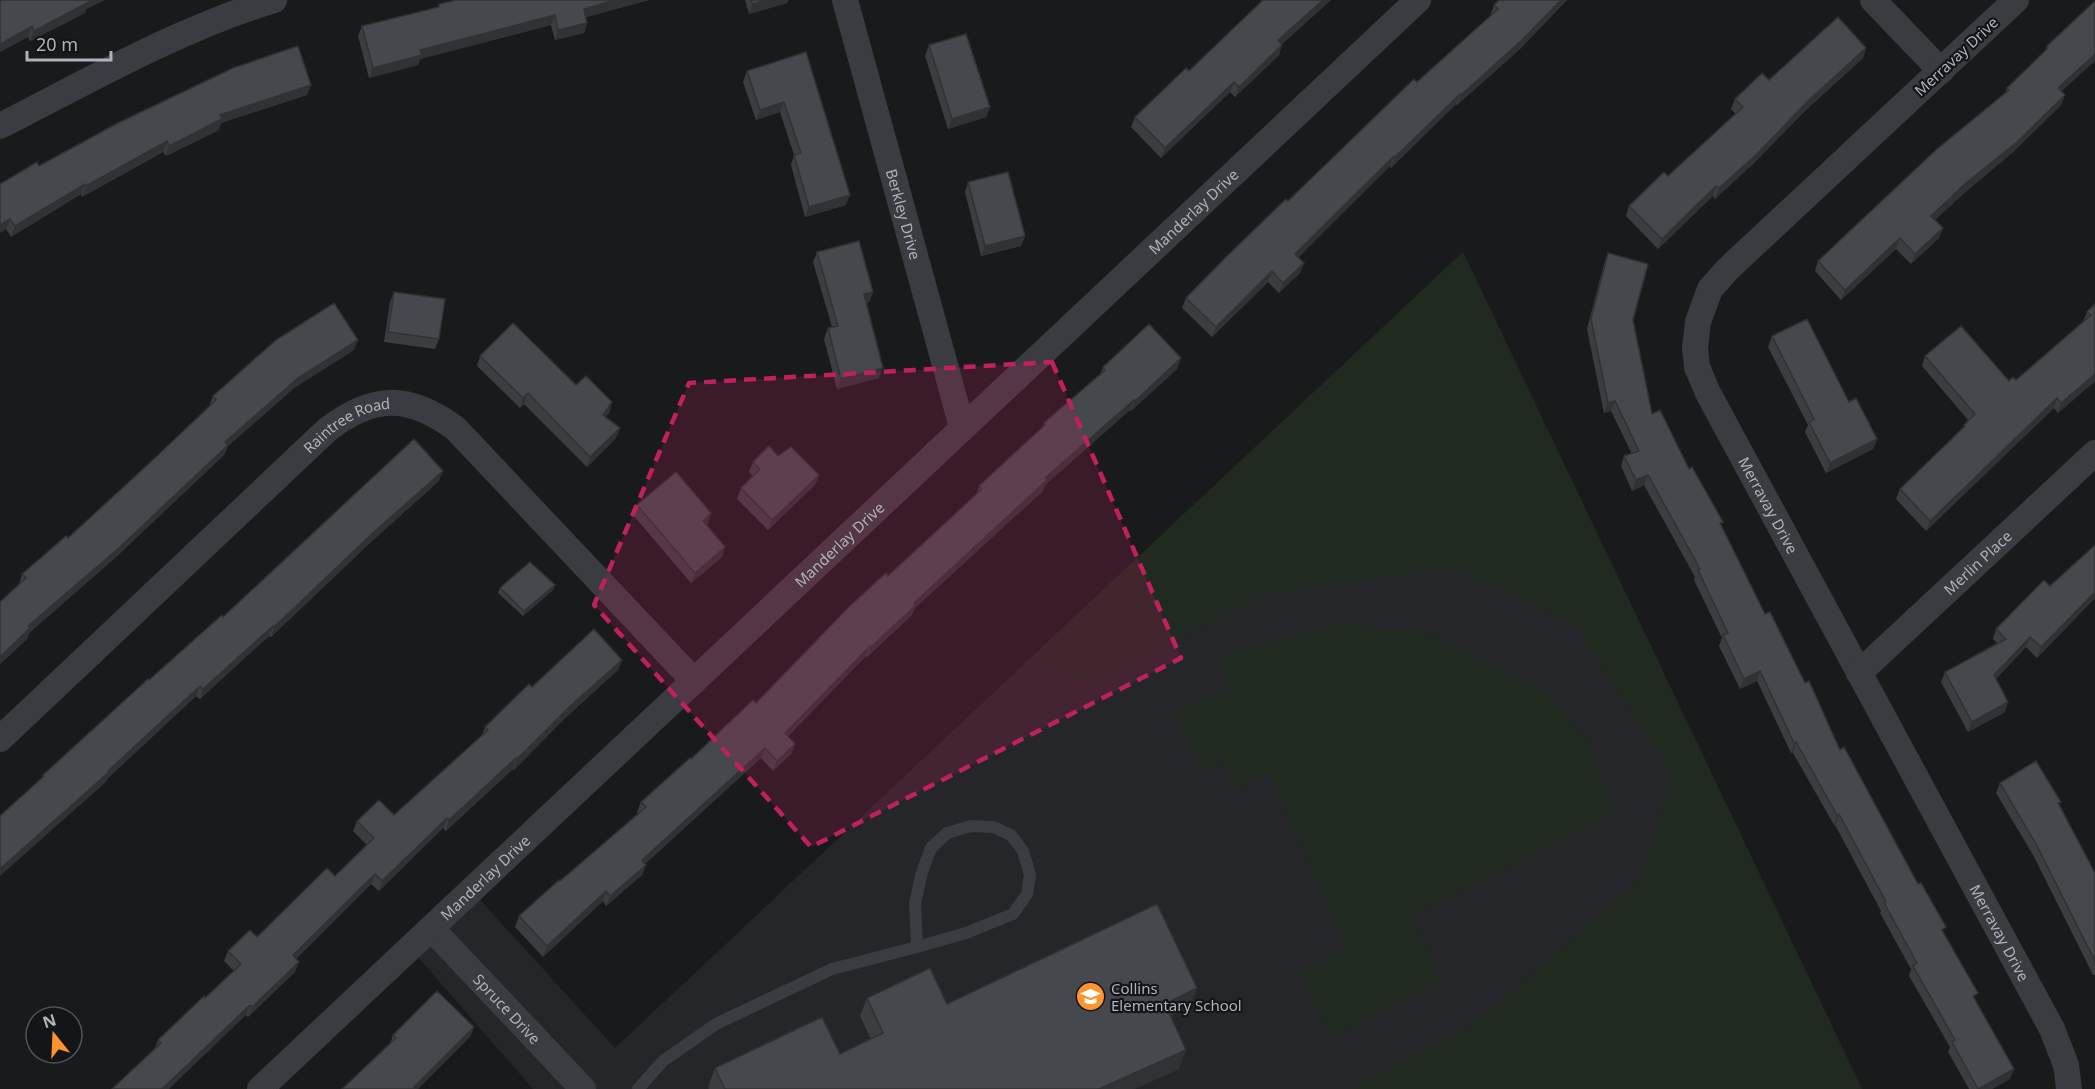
<svg xmlns="http://www.w3.org/2000/svg" width="2095" height="1089" font-family="'Noto Sans',sans-serif">
	<rect width="100%" height="100%" fill="#191a1c"/>
	<path fill="#252629" d="M 1463,252 L 1862,1089 L 533,1089 L 410,948 L 471,890 L 615,1048 Z"/>
	<path fill="#212a21" d="M 1463,252 L 1862,1089 L 1349,1089 L 1476,1022 L 1642,879 L 1672,773 L 1576,625 L 1452,568 L 1263,595 L 1095,684 L 1066,677 L 1036,653 Z
		M 1336,624 L 1420,630 L 1542,689 L 1589,743 L 1616,813 L 1411,917 L 1443,982 L 1332,1038 L 1300,973 L 1346,949 L 1270,774 L 1236,789 L 1223,760 L 1202,770 L 1175,713 L 1231,688 L 1218,658 Z"/>
	<g fill="none" stroke-linecap="round" stroke-linejoin="round">
		<path stroke="#3a3c41" stroke-width="12" d="M 638,1089 L 663,1061 L 716,1024 L 832,969 L 917,947 L 966,933 L 1013,914 L 1027,894 L 1030,875 L 1023,851 L 1011,835 L 993,827 L 971,826 L 947,833 L 931,848 L 922,872 L 915,903 L 917,947"/>
		<g stroke="#3a3c41" stroke-width="26">
			<path id="s1" d="M 845,0 L 962,427"/>
			<path d="M 1873,0 L 1941,71"/>
			<path id="s2" d="M 2016,0 L 1729,268 L 1710,289 L 1698,322 L 1695,348 L 1697,367 L 1708,393 L 2052,1029 L 2066,1065 L 2069,1089"/>
			<path d="M 0,126 C 89,81 178,29 274,0"/>
			<path id="s3" d="M 1859,673 L 2095,453"/>
			<path id="s4" d="M 0,739 L 327,430 C 373,394 409,394 456,429 L 694,681"/>
			<path id="s5" d="M 431,928 L 583,1089"/>
			<path id="s6" d="M 260,1089 L 1418,0"/>
		</g>
	</g>
	<path fill="#3b3e41" d="M 0,0 L 105,0 L 86,9 L 85,13 L 30,41 L 28,37 L 0,52 Z
		M 456,0 L 649,0 L 586,17 L 587,23 L 584,33 L 555,40 L 551,25 L 420,59 L 418,65 L 369,78 L 358,36 L 362,26 L 438,7 L 439,4 Z
		M 745,0 L 788,0 L 787,3 L 749,14 Z
		M 1263,0 L 1331,0 L 1282,44 L 1279,55 L 1235,97 L 1230,92 L 1161,158 L 1131,127 L 1135,117 L 1189,71 Z
		M 1499,0 L 1567,0 L 1519,50 L 1457,105 L 1456,104 L 1391,168 L 1390,166 L 1298,257 L 1304,263 L 1300,273 L 1279,293 L 1268,282 L 1212,337 L 1182,308 L 1186,298 L 1417,82 L 1490,16 L 1494,5 Z
		M 2095,1 L 2061,92 L 2061,105 L 2013,152 L 1962,195 L 1935,220 L 1943,228 L 1939,238 L 1911,264 L 1896,249 L 1841,300 L 1815,271 L 1818,261 L 2005,94 L 2007,88 L 2044,52 L 2047,46 Z
		M 929,45 L 990,107 L 986,117 L 948,129 L 925,56 Z
		M 1866,48 L 1863,58 L 1806,110 L 1753,164 L 1715,199 L 1713,196 L 1658,249 L 1626,216 L 1629,206 L 1668,176 L 1736,114 L 1731,109 L 1735,99 Z
		M 806,52 L 846,205 L 805,217 L 791,165 L 794,155 L 780,112 L 756,120 L 743,82 L 747,71 Z
		M 311,85 L 307,95 L 221,123 L 219,130 L 166,156 L 163,152 L 82,197 L 81,194 L 11,237 L 6,229 L 0,233 L 39,166 Z
		M 968,182 L 1025,236 L 1021,246 L 981,256 L 965,192 Z
		M 817,252 L 873,292 L 869,302 L 866,303 L 879,378 L 837,389 L 824,339 L 828,328 L 832,327 L 813,262 Z
		M 1608,253 L 1633,320 L 1652,414 L 1689,469 L 1721,525 L 1765,614 L 1805,683 L 1840,750 L 1944,933 L 2010,1079 L 1992,1089 L 1969,1089 L 1948,1052 L 1950,1047 L 1909,976 L 1911,969 L 1880,913 L 1881,911 L 1835,825 L 1834,825 L 1793,753 L 1791,753 L 1757,681 L 1740,689 L 1719,646 L 1722,638 L 1694,580 L 1695,577 L 1644,485 L 1632,491 L 1621,466 L 1624,456 L 1632,454 L 1611,411 L 1604,413 L 1587,329 L 1604,264 Z
		M 394,292 L 439,339 L 435,349 L 384,342 L 390,302 Z
		M 2095,304 L 2095,381 L 2058,413 L 2054,408 L 1926,531 L 1896,499 L 1900,489 L 1963,428 L 1964,425 L 1968,420 L 1922,366 L 1925,356 L 2009,381 L 2016,380 L 2083,322 L 2087,312 Z
		M 1772,336 L 1877,439 L 1873,449 L 1826,473 L 1805,432 L 1808,425 L 1768,347 Z
		M 354,350 L 294,388 L 228,446 L 224,455 L 116,557 L 29,633 L 27,639 L 0,664 L 0,602 L 19,585 L 22,574 L 68,538 L 155,458 L 209,406 L 213,396 Z
		M 480,356 L 576,385 L 612,402 L 609,413 L 605,417 L 620,428 L 616,438 L 587,467 L 524,404 L 520,408 L 477,366 Z
		M 1181,358 L 1177,369 L 1131,411 L 1130,410 L 1045,485 L 1043,491 L 915,608 L 912,615 L 867,657 L 866,656 L 788,736 L 795,744 L 791,754 L 773,771 L 761,758 L 645,864 L 646,865 L 642,875 L 606,906 L 603,901 L 543,957 L 515,927 L 519,916 L 638,814 L 637,812 L 641,802 L 756,703 L 888,576 L 976,496 L 979,486 L 1043,427 L 1044,423 L 1100,374 L 1103,367 Z
		M 778,456 L 819,475 L 815,485 L 768,530 L 737,499 L 741,488 L 753,476 L 749,472 L 753,462 Z
		M 439,481 L 372,541 L 271,637 L 269,636 L 200,699 L 196,696 L 107,779 L 106,782 L 42,778 L 43,775 L 149,680 L 223,617 Z
		M 637,505 L 708,524 L 706,525 L 722,557 L 691,583 L 633,515 Z
		M 2095,545 L 2095,598 L 2037,658 L 2026,647 L 1996,679 L 2005,712 L 1968,732 L 1941,682 L 1945,672 L 1997,643 L 1993,639 L 1996,629 L 2050,586 Z
		M 555,585 L 553,590 L 523,616 L 498,593 L 500,588 Z
		M 622,660 L 618,670 L 564,719 L 514,770 L 513,769 L 446,831 L 443,828 L 379,891 L 371,884 L 296,959 L 295,972 L 248,1017 L 246,1015 L 155,1048 L 158,1040 L 205,998 L 234,971 L 224,961 L 228,951 L 257,937 L 335,876 L 367,845 L 353,831 L 357,821 L 394,815 L 482,735 L 485,727 L 532,687 Z
		M 2000,783 L 2060,805 L 2095,873 L 2095,975 L 2093,975 L 2033,855 L 1996,793 Z
		M 867,998 L 947,1004 L 1190,1007 L 1170,1016 L 1179,1069 L 1134,1089 L 709,1089 L 708,1087 L 715,1068 L 840,1054 L 871,1039 L 860,1016 Z
		M 474,1027 L 470,1037 L 390,1044 L 393,1035 Z"/>
	<path fill="#303235" d="M 88,0 L 105,0 L 86,9 L 85,13 L 30,41 L 34,31 Z
		M 615,0 L 649,0 L 580,19 L 584,9 Z
		M 766,0 L 788,0 L 787,3 L 749,14 L 753,4 Z
		M 1323,0 L 1331,0 L 1274,51 L 1278,40 Z
		M 1561,0 L 1567,0 L 1519,50 L 1457,105 L 1461,95 Z
		M 555,15 L 551,25 L 420,59 L 418,65 L 369,78 L 373,68 L 420,50 Z
		M 587,23 L 584,33 L 555,40 L 558,30 Z
		M 32,26 L 28,37 L 0,52 L 0,44 Z
		M 1282,45 L 1279,55 L 1235,97 L 1239,87 Z
		M 1866,48 L 1863,58 L 1806,110 L 1753,164 L 1715,199 L 1719,188 L 1809,100 Z
		M 2095,54 L 2095,61 L 2054,98 L 2058,88 Z
		M 1234,82 L 1230,92 L 1161,158 L 1165,148 Z
		M 311,85 L 307,95 L 221,123 L 219,130 L 166,156 L 169,146 L 220,115 Z
		M 1460,94 L 1456,104 L 1391,168 L 1395,157 Z
		M 2065,95 L 2061,105 L 2013,152 L 1962,195 L 1928,226 L 1931,216 L 1965,184 Z
		M 784,102 L 780,112 L 756,120 L 760,110 Z
		M 990,107 L 986,117 L 948,129 L 952,119 Z
		M 167,141 L 163,152 L 82,197 L 86,186 Z
		M 1394,156 L 1390,166 L 1292,264 L 1295,254 Z
		M 85,184 L 81,194 L 11,237 L 15,226 Z
		M 1716,186 L 1713,196 L 1658,249 L 1662,239 Z
		M 850,195 L 846,205 L 805,217 L 809,207 Z
		M 10,219 L 6,229 L 0,233 L 0,225 Z
		M 1943,228 L 1939,238 L 1911,264 L 1915,254 Z
		M 1025,236 L 1021,246 L 981,256 L 985,246 Z
		M 1900,238 L 1896,249 L 1841,300 L 1845,290 Z
		M 1304,263 L 1300,273 L 1279,293 L 1283,283 Z
		M 1272,271 L 1268,282 L 1212,337 L 1216,327 Z
		M 873,292 L 869,302 L 861,305 L 864,294 Z
		M 358,340 L 354,350 L 294,388 L 228,446 L 224,455 L 116,557 L 29,633 L 27,639 L 0,664 L 0,657 L 28,626 L 225,442 L 298,378 Z
		M 1181,358 L 1177,369 L 1131,411 L 1135,401 Z
		M 883,368 L 879,378 L 837,389 L 841,379 Z
		M 2095,374 L 2095,381 L 2058,413 L 2061,403 Z
		M 528,393 L 524,404 L 520,408 L 523,398 Z
		M 2057,398 L 2054,408 L 1926,531 L 1930,521 Z
		M 1134,400 L 1130,410 L 1045,485 L 1043,491 L 915,608 L 912,615 L 867,657 L 871,647 L 914,603 L 1045,478 Z
		M 1615,401 L 1611,411 L 1604,413 L 1608,403 Z
		M 612,402 L 609,413 L 599,425 L 603,415 Z
		M 620,428 L 616,438 L 587,467 L 590,457 Z
		M 1877,439 L 1873,449 L 1826,473 L 1830,463 Z
		M 443,471 L 439,481 L 372,541 L 271,637 L 274,627 L 375,531 Z
		M 819,475 L 815,485 L 768,530 L 772,520 Z
		M 1648,475 L 1644,485 L 1632,491 L 1636,480 Z
		M 711,513 L 708,524 L 699,531 L 703,521 Z
		M 725,547 L 722,557 L 691,583 L 695,573 Z
		M 555,585 L 553,590 L 523,616 L 524,611 Z
		M 2095,592 L 2095,598 L 2037,658 L 2041,647 Z
		M 273,626 L 269,636 L 200,699 L 203,689 Z
		M 2030,637 L 2026,647 L 1990,685 L 1994,675 Z
		M 870,646 L 866,656 L 781,744 L 785,733 Z
		M 622,660 L 618,670 L 564,719 L 514,770 L 517,759 L 568,708 Z
		M 1760,671 L 1757,681 L 1740,689 L 1744,679 Z
		M 200,686 L 196,696 L 107,779 L 106,782 L 0,876 L 0,869 Z
		M 2008,702 L 2005,712 L 1968,732 L 1972,722 Z
		M 1796,742 L 1793,753 L 1791,753 L 1794,743 Z
		M 795,744 L 791,754 L 773,771 L 777,761 Z
		M 765,748 L 761,758 L 638,870 L 642,860 Z
		M 516,758 L 513,769 L 446,831 L 449,820 Z
		M 1839,814 L 1835,825 L 1834,825 L 1837,815 Z
		M 447,818 L 443,828 L 379,891 L 382,881 Z
		M 646,865 L 642,875 L 606,906 L 610,896 Z
		M 375,874 L 371,884 L 289,965 L 293,955 Z
		M 606,891 L 603,901 L 543,957 L 547,946 Z
		M 299,962 L 295,972 L 248,1017 L 252,1007 Z
		M 1197,988 L 1190,1007 L 1158,1022 L 1165,1004 Z
		M 250,1005 L 246,1015 L 169,1089 L 162,1089 Z
		M 474,1027 L 470,1037 L 418,1089 L 413,1089 L 414,1087 Z
		M 1186,1050 L 1179,1069 L 1134,1089 L 1099,1089 Z
		M 2014,1069 L 2010,1079 L 1992,1089 L 1978,1089 Z"/>
	<path fill="#45484c" stroke="#303235" stroke-width="1.5" d="M 0,0 L 88,0 L 89,2 L 34,31 L 32,26 L 0,44 Z
		M 456,0 L 615,0 L 584,9 L 587,23 L 558,30 L 555,15 L 420,50 L 422,55 L 373,68 L 362,26 L 439,7 L 439,4 Z
		M 751,0 L 766,0 L 753,4 Z
		M 1263,0 L 1323,0 L 1278,40 L 1282,45 L 1239,87 L 1234,82 L 1165,148 L 1135,117 L 1186,68 L 1189,71 Z
		M 1499,0 L 1561,0 L 1523,39 L 1461,95 L 1460,94 L 1395,157 L 1394,156 L 1295,254 L 1304,263 L 1283,283 L 1272,271 L 1216,327 L 1186,298 L 1225,258 L 1286,199 L 1288,201 L 1414,79 L 1417,82 L 1498,9 L 1494,5 Z
		M 2095,1 L 2095,54 L 2058,88 L 2065,95 L 2017,142 L 1965,184 L 1931,216 L 1943,228 L 1915,254 L 1900,238 L 1845,290 L 1818,261 L 1937,149 L 2009,90 L 2007,88 L 2048,48 L 2047,46 Z
		M 1838,17 L 1866,48 L 1809,100 L 1757,154 L 1719,188 L 1716,186 L 1662,239 L 1629,206 L 1664,172 L 1668,176 L 1743,107 L 1735,99 L 1762,73 L 1769,80 Z
		M 966,34 L 990,107 L 952,119 L 929,45 Z
		M 298,46 L 311,85 L 220,115 L 222,119 L 169,146 L 167,141 L 86,186 L 85,184 L 15,226 L 10,219 L 0,225 L 0,184 L 37,162 L 39,166 L 118,123 L 233,68 Z
		M 806,52 L 850,195 L 809,207 L 794,155 L 801,153 L 784,102 L 760,110 L 747,71 Z
		M 1008,172 L 1025,236 L 985,246 L 968,182 Z
		M 859,241 L 873,292 L 864,294 L 883,368 L 841,379 L 828,328 L 838,326 L 817,252 Z
		M 1608,253 L 1648,264 L 1633,320 L 1652,414 L 1660,410 L 1689,469 L 1692,467 L 1723,522 L 1720,523 L 1765,614 L 1770,612 L 1805,683 L 1809,681 L 1840,750 L 1844,747 L 1918,884 L 1921,883 L 1946,927 L 1942,930 L 1978,993 L 1973,996 L 2014,1069 L 1978,1089 L 1952,1042 L 1955,1040 L 1913,966 L 1917,963 L 1884,903 L 1886,902 L 1839,814 L 1837,815 L 1796,742 L 1794,743 L 1760,671 L 1744,679 L 1723,635 L 1728,633 L 1698,570 L 1700,569 L 1648,475 L 1636,480 L 1624,456 L 1639,451 L 1615,401 L 1608,403 L 1591,319 Z
		M 394,292 L 445,299 L 439,339 L 388,332 Z
		M 334,303 L 358,340 L 298,378 L 225,442 L 228,445 L 120,547 L 28,626 L 30,628 L 0,657 L 0,602 L 26,578 L 22,574 L 66,536 L 68,538 L 155,458 L 216,400 L 213,396 L 276,340 Z
		M 2095,304 L 2095,374 L 2061,403 L 2057,398 L 1930,521 L 1900,489 L 1965,426 L 1964,425 L 1975,414 L 1925,356 L 1961,326 L 2009,381 L 2013,377 L 2016,380 L 2091,315 L 2087,312 Z
		M 1807,319 L 1849,402 L 1856,398 L 1877,439 L 1830,463 L 1809,422 L 1814,419 L 1772,336 Z
		M 513,323 L 576,385 L 586,376 L 612,402 L 603,415 L 620,428 L 590,457 L 528,393 L 523,398 L 480,356 Z
		M 1149,324 L 1181,358 L 1135,401 L 1134,400 L 1045,478 L 1047,480 L 914,603 L 916,605 L 871,647 L 870,646 L 785,733 L 795,744 L 777,761 L 765,748 L 642,860 L 646,865 L 610,896 L 606,891 L 547,946 L 519,916 L 559,880 L 560,881 L 646,807 L 641,802 L 690,758 L 691,759 L 753,700 L 756,703 L 848,608 L 886,573 L 888,576 L 982,489 L 979,486 L 1045,425 L 1044,423 L 1105,370 L 1103,367 Z
		M 414,439 L 443,471 L 375,531 L 274,627 L 273,626 L 203,689 L 200,686 L 108,771 L 109,772 L 0,869 L 0,816 L 44,776 L 43,775 L 148,679 L 149,680 L 222,615 L 223,617 Z
		M 769,446 L 778,456 L 791,447 L 819,475 L 772,520 L 741,488 L 760,469 L 753,462 Z
		M 676,472 L 711,513 L 703,521 L 725,547 L 695,573 L 637,505 Z
		M 2095,545 L 2095,592 L 2041,647 L 2030,637 L 1994,675 L 2008,702 L 1972,722 L 1945,672 L 2006,639 L 1996,629 L 2044,580 L 2050,586 Z
		M 530,562 L 555,585 L 524,611 L 500,588 Z
		M 594,629 L 622,660 L 568,708 L 517,759 L 516,758 L 449,820 L 447,818 L 382,881 L 375,874 L 293,955 L 299,962 L 252,1007 L 250,1005 L 162,1089 L 112,1089 L 161,1043 L 158,1040 L 204,996 L 205,998 L 241,964 L 228,951 L 250,930 L 257,937 L 327,868 L 335,876 L 374,838 L 357,821 L 379,800 L 394,815 L 488,730 L 485,727 L 529,684 L 532,687 Z
		M 2036,761 L 2061,802 L 2058,803 L 2095,873 L 2095,961 L 2036,844 L 2000,783 Z
		M 1157,904 L 1197,988 L 1165,1004 L 1186,1050 L 1099,1089 L 725,1089 L 715,1068 L 822,1017 L 840,1054 L 883,1033 L 867,998 L 930,968 L 947,1004 Z
		M 437,991 L 474,1027 L 414,1087 L 416,1089 L 342,1089 L 396,1038 L 393,1035 Z"/>
	<path fill="#c12060" fill-opacity="0.2" stroke="#c12060" stroke-width="4.5" stroke-dasharray="12 8" stroke-linejoin="round" d="M 1052,362 L 1181,658 L 811,847 L 594,605 L 689,383 Z"/>
	<defs>
		<symbol id="school-disc" viewBox="-11 -11 22 22"><circle r="9.5" fill="#ff942e" stroke="#141517"/><path d="M0-5L7-2L0 1L-7-2ZM-4 1L0 2.5L4 1V4Q0 6-4 4Z" fill="#fff"/></symbol>
	</defs>
	<g fill-rule="evenodd">
		<use href="#school-disc" x="1074" y="980" width="33" height="33"/>
	</g>
	<g text-anchor="middle" dominant-baseline="central" stroke-width="4.5" stroke-linejoin="round" paint-order="stroke">
		<g font-size="15" fill="#abb3bc" stroke="#141517">
			<text transform="translate(1956 56) rotate(-43)">Merravay Drive</text>
			<text stroke="none"><textPath href="#s6" startOffset="1281">Manderlay Drive</textPath></text>
			<text stroke="none"><textPath href="#s1" startOffset="222">Berkley Drive</textPath></text>
			<text stroke="none"><textPath href="#s4" startOffset="470">Raintree Road</textPath></text>
			<text stroke="none"><textPath href="#s2" startOffset="657">Merravay Drive</textPath></text>
			<text stroke="none"><textPath href="#s6" startOffset="795">Manderlay Drive</textPath></text>
			<text stroke="none"><textPath href="#s3" startOffset="162">Merlin Place</textPath></text>
			<text stroke="none"><textPath href="#s6" startOffset="309">Manderlay Drive</textPath></text>
			<text stroke="none"><textPath href="#s2" startOffset="1143">Merravay Drive</textPath></text>
			<text stroke="none"><textPath href="#s5" startOffset="111">Spruce Drive</textPath></text>
		</g>
		<g font-size="15" fill="#abb3bc" stroke="#141517" text-anchor="start">
			<text x="1111" y="988">Collins<tspan x="1111" dy="17">Elementary School</tspan></text>
		</g>
	</g>
	<g transform="translate(54 1035) rotate(342)"><circle r="28" fill="#141517" stroke="#505459" stroke-width="1.5"/>
	<path d="M0-4.5L10 22L0 15L-10 22Z" fill="#ff942e"/>
	<text y="-9" font-size="16" font-weight="bold" text-anchor="middle" fill="#abb3bc">N</text>
	</g>
	<path d="M27 51v9h84v-9" fill="none" stroke="#abb3bc" stroke-width="3"/>
	<text x="36" y="51" font-size="18" fill="#abb3bc" stroke="#141517" stroke-width="4.5" paint-order="stroke">20 m</text>
</svg>
